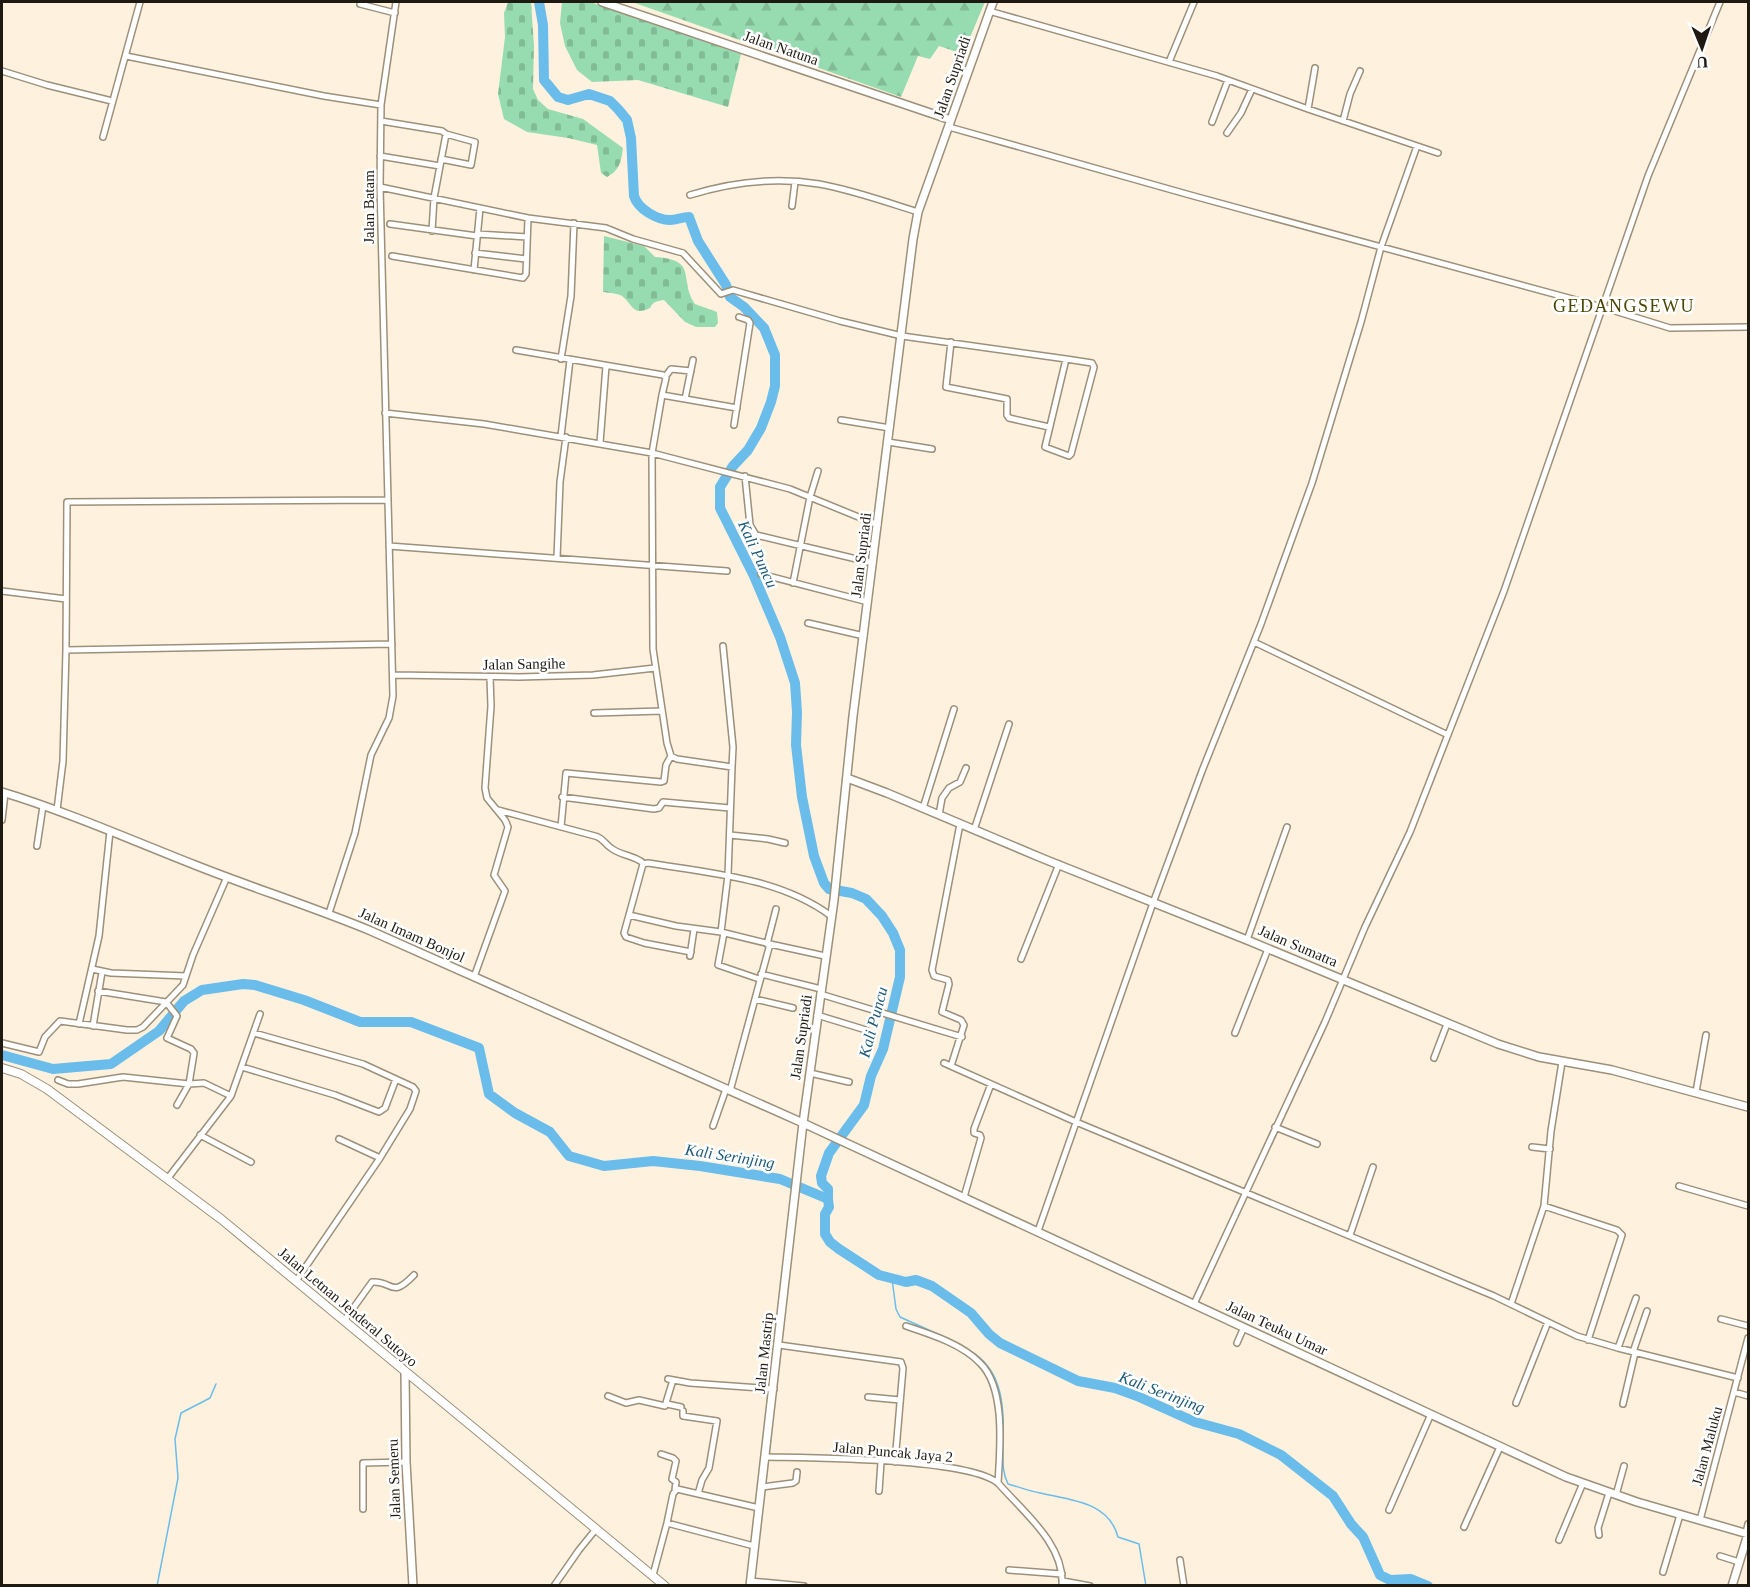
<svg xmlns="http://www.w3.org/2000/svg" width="1750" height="1587" font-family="Georgia,serif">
	<defs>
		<pattern id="forest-firs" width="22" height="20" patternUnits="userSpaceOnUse" patternTransform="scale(1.5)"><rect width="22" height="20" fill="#97dcb0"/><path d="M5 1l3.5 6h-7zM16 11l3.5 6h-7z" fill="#82bc96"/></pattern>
		<pattern id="cemetery-stones" width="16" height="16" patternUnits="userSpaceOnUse" patternTransform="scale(1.5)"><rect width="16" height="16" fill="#97dcb0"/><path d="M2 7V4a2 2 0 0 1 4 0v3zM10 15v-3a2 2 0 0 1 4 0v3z" fill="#82bc96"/></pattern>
	</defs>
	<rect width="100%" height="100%" fill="#fef2df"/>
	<path fill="url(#forest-firs)" d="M 632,2 L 985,2 L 963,54 L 939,46 L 930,59 L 918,56 L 901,97 Z"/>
	<path fill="url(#cemetery-stones)" d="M 508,2 L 531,2 L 534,46 L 533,89 L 538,100 L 548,109 L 583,119 L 623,148 C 621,162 620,170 607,177 L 601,173 L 597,145 L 568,138 L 527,132 L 504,119 L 498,94 L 505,37 L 504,13 Z
		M 562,2 L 590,2 L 741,54 L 728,107 L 638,80 L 592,82 L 577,70 L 565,46 L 560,23 Z
		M 604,236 L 644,246 L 655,257 C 699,260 678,278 695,304 L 717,312 L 718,323 L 715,327 L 696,327 L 685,322 L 664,300 C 658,301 653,301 650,308 C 632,317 633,304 622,296 C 617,293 609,293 603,292 Z"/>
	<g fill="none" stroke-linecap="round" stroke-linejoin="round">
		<path stroke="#6abceb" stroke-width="1.5" d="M 892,1279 L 896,1309 L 900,1317 L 942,1336
			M 968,1350 C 1005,1369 1004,1411 1003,1448 C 1003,1461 1002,1472 1008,1484 C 1019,1487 1030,1491 1040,1493 C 1071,1500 1109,1502 1118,1537 L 1139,1544 L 1146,1586
			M 157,1586 L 178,1478 L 175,1439 L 181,1413 L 210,1398 L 216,1384"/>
		<path stroke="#6abceb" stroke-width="10" d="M 539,2 L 543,25 L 544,80 L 558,97 L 568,100 L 589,94 L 610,101 L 618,109 L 627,120 L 631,138 L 634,196 C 638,209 657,220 670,220 C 677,220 682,217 689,217 L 698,241 L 726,285 L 730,297 L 744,307 L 764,328 L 775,355 L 775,386 L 771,402 L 761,428 L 748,450 L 733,466 L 720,487 L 720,508 L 754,576 L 780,637 L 795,683 L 797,712 L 796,745 L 802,797 L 814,856 L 824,883 L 829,889 L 852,893 L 866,899 L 882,916 L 893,933 L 900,950 L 900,977 L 883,1049 L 871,1076 L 864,1105 L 829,1153 L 821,1176 L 822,1183 L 828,1189 L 828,1199
			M 2,1055 L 53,1069 L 111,1064 L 159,1031 L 184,1001 L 202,990 L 243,984 L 255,985 L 304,1000 L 360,1022 L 411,1022 L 479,1048 L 489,1094 L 515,1113 L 550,1132 L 569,1156 L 604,1166 L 653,1161 L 700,1166 L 780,1179 L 828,1199 L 829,1207 L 825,1214 L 825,1234 L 830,1242 L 839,1249 L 879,1275 L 906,1282 L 916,1280 L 932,1286 L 971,1313 L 989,1334 L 1000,1343 L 1078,1381 L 1115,1388 L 1137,1396 L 1195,1422 L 1239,1434 L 1281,1455 L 1333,1496 L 1351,1524 L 1363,1537 L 1380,1575 L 1390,1580 L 1411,1579 L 1428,1586"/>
		<defs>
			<path id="street" d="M 360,4 L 395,13
				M 989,11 L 1217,76 L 1308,109 L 1438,153
				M 126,56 L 324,96 L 381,105
				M 1169,62 L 1194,2
				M 2,71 L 47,85 L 112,101
				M 1308,109 L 1315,68
				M 381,121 L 442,131 L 446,134 L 475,142 L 471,165 L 441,159
				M 1343,121 L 1350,94 L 1360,71
				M 1212,122 L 1228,80
				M 949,127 L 1190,195 L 1602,307 L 1670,328 L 1748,327
				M 1227,133 L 1241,113 L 1252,89
				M 103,137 L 140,2
				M 380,156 L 440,166
				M 380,187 L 528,218 L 606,228 L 633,239 L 683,253 L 721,294 L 733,290 L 840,321 L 902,336 L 1066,359 L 1045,447 L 1069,456 L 1071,454 L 1094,367 L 1092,363 L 1066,359
				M 690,195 C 732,182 776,177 819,184 C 853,190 886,202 918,212
				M 792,206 L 795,182
				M 390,224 L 477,236
				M 432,231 L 434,198 L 446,134
				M 477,234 L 527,237
				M 475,253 L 526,259
				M 392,256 L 523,278 L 526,274 L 528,218
				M 474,270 L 480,208
				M 951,342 L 946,387 L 1007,399 L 1007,415 L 1009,418 L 1049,427
				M 516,350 L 663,375 L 666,378 L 662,395 L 737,408
				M 561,359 L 571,296 L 574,223
				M 665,377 L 671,369 L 691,371
				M 662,395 L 652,453 L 790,489 L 878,525
				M 685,399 L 693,360
				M 385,413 L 484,424 L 652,453 L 653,649 L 667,743 L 671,756 L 677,759 L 732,767 L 728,875 L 721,932 L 770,944 L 730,1091
				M 841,420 L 890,428
				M 734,425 L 750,323 L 748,320 L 739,317
				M 561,436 L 570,360
				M 888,442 L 932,449
				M 600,443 L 606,366
				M 745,476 L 750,525 L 756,535 L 873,563
				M 389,546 L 727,571
				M 557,558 L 560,482 L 566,437
				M 761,574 L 868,602
				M 793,583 L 810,497 L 818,471
				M 2,591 L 66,599
				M 808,623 L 864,636
				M 1254,642 L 1448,735
				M 723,646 L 733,747 L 732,767
				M 66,650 L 392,644
				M 393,675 L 519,677 L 593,675 L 655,668
				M 594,713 L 662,711
				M 562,797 L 654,809 L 659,808 L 663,802 L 730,808
				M 923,808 L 954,709
				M 57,810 L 63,761 L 66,650 L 67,502 L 387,500
				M 498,810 L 595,836 C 603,838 605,844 611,848 C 621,856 634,855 643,863
				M 939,815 L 942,798 L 949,788 L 960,782 L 966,768
				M 2,820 L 5,793
				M 561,827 L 566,773 L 661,782 L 664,781 L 666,765 L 671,756
				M 974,830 L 1009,724
				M 730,835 L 768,839 L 785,843
				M 37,846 L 43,806
				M 329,913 L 355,833 L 371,755 L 389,718 L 393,696 L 380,187 L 381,105 L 396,2
				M 629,915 L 624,933 L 626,937 L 644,943 L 691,952
				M 721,932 L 676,926 L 629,915 L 643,864 L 648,863 C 710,873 780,878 831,916
				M 724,933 L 718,965 L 759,979
				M 1247,940 L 1287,827
				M 767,944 L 776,909
				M 770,944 L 825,956
				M 690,956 L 694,929
				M 1021,959 L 1059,864
				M 92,969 L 111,973 L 186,976
				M 761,974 L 821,989
				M 474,977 L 505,891 L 494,875 L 508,827 L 505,820 L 487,798 L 485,788 L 491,706 L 490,677
				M 98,991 L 166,1002 L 177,1016 L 167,1038 L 191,1049 L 194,1053 L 189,1084 L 177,1105
				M 820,994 L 962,1037
				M 755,999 L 793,1008
				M 817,1015 L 866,1030
				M 79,1024 L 99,936 L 110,831
				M 93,1026 L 102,972
				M 254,1033 L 363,1064 L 413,1087 L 416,1091 L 410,1109 L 380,1158 L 296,1281
				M 1235,1033 L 1268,949
				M 2,1043 L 39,1052 L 45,1037 L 60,1021 L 127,1030 L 137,1030 L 143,1027 L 183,985 L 193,955 L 227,877
				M 1434,1058 L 1447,1024
				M 944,1063 L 1076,1122 L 1494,1296 L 1577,1336 L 1618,1348 L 1738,1378
				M 951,1066 L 964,1025 L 961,1020 L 942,1012 L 949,984 L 948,980 L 934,976 L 932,970 L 960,824
				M 242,1067 L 335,1095 L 379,1112 L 385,1108 L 396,1079
				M 810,1073 L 849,1082
				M 58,1080 L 68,1084 L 78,1084 L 123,1077 L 189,1084 L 204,1083 L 231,1096
				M 1696,1092 L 1706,1035
				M 713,1126 L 726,1089
				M 1275,1127 L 1317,1144
				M 200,1135 L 251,1162
				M 339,1139 L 380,1158
				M 1532,1147 L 1550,1149
				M 168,1178 L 231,1096 L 260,1014
				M 1679,1186 L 1748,1206
				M 964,1197 L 981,1138 L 980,1135 L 974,1133 L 974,1129 L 991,1084
				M 1544,1206 L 1617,1230 L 1622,1235 L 1588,1340
				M 1038,1231 L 1153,903 L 1202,771 L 1261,624 L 1312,483 L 1361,322 L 1381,247 L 1417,146
				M 1350,1235 L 1373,1167
				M 1194,1304 L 1325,1022 L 1365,927 L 1410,832 L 1504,591 L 1648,176 L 1720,2
				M 1511,1304 L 1544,1206 L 1551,1131 L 1562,1062
				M 1721,1319 L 1748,1326
				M 344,1321 L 372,1282 C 393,1280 390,1300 414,1275
				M 906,1326 C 930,1334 962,1344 980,1363 C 1006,1388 1000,1449 998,1483
				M 1237,1343 L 1244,1327
				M 779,1345 L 901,1362 L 903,1368 L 895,1462
				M 1618,1348 L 1636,1298
				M 1633,1352 L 1647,1311
				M 668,1379 L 690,1383 L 774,1389
				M 1734,1392 L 1748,1396
				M 608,1396 L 626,1403 L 639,1400 L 665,1406 L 673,1380
				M 868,1397 L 900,1400
				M 1516,1403 L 1548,1322
				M 667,1404 L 681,1407
				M 1623,1404 L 1635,1353
				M 683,1411 L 683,1416 L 717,1421 L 709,1468 L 702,1480 L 698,1494
				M 661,1454 L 673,1458 L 676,1461 L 672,1479 L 676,1482 L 675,1490
				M 766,1457 C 812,1458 967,1458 998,1483 C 1023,1512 1065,1544 1062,1586
				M 762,1487 L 793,1483 L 796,1481 L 797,1472
				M 879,1491 L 881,1462
				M 1616,1495 L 1624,1466
				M 363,1509 L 363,1463 L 406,1462
				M 1389,1510 L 1431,1414
				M 1700,1520 L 1748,1338
				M 667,1523 L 673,1494 L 677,1489 L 759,1508
				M 1464,1527 L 1500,1447
				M 1746,1533 L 1748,1524
				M 1599,1535 L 1598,1528 L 1609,1493
				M 1559,1540 L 1583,1483
				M 1720,1556 L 1739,1562
				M 1180,1560 L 1184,1586
				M 1009,1570 L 1062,1574
				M 1663,1572 L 1680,1515
				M 653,1575 L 667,1523 L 754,1546
				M 750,1581 L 804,1586
				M 1063,1581 L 1090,1586
				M 554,1586 L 579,1550 L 596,1529"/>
			<path id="secondary" d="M 602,2 L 951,120
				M 847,778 L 887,793 L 1044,859 L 1247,940 L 1498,1044 L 1539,1057 L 1612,1070 L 1748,1107
				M 2,792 C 68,812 131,840 195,865 C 253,888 313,907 371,931 L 803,1123 L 1566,1477 L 1637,1502 L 1748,1534
				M 405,1372 L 406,1462 L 413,1586
				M 750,1586 L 803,1123 L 834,900 L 853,716 L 913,239 L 918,212 L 993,2
				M 1732,1586 L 1748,1534"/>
			<path id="primary" d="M 2,1068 L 21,1074 L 47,1089 L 221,1219 L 665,1586"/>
		</defs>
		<use href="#street" stroke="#9d907a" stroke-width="8"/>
		<use href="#secondary" stroke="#9d907a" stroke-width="10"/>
		<use href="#primary" stroke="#9d907a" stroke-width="10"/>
		<use href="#street" stroke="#fff" stroke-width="5"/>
		<use href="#secondary" stroke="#fff" stroke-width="7"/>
		<use href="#primary" stroke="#fff" stroke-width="8"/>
	</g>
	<g text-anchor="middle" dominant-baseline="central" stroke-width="5" stroke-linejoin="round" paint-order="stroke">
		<g font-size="15" fill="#1f1a11" stroke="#fff">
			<text transform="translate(781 48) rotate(19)">Jalan Natuna</text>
			<text transform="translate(952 77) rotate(-71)">Jalan Supriadi</text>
			<text transform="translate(369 207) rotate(-90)">Jalan Batam</text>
			<text transform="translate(861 555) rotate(-83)">Jalan Supriadi</text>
			<text transform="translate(524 664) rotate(-1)">Jalan Sangihe</text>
			<text transform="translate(412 935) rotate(24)">Jalan Imam Bonjol</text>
			<text transform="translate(1298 946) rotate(23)">Jalan Sumatra</text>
			<text transform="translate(801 1037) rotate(-82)">Jalan Supriadi</text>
			<text transform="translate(348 1307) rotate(40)">Jalan Letnan Jenderal Sutoyo</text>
			<text transform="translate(1277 1328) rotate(25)">Jalan Teuku Umar</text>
			<text transform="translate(764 1353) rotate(-84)">Jalan Mastrip</text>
			<text transform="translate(1707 1446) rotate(-75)">Jalan Maluku</text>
			<text transform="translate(893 1452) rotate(5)">Jalan Puncak Jaya 2</text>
			<text transform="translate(394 1479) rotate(-92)">Jalan Semeru</text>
		</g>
		<g font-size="16" font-style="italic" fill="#1c5a7a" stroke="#fff">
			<text transform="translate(758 554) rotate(65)">Kali Puncu</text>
			<text transform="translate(873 1022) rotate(-75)">Kali Puncu</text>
			<text transform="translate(730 1156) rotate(9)">Kali Serinjing</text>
			<text transform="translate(1162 1392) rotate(21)">Kali Serinjing</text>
		</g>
		<g font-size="18" letter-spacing="1.5" fill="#4c4704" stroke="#fff">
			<text x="1624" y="306">GEDANGSEWU</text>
		</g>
	</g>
	<rect width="1750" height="1587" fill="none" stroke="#1f1a11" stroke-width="6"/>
	<g transform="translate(1702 48) rotate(178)" stroke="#ffffff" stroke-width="4.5" paint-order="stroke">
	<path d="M0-4.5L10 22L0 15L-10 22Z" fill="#1f1a11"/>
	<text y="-9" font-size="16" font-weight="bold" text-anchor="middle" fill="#1f1a11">U</text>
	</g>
</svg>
